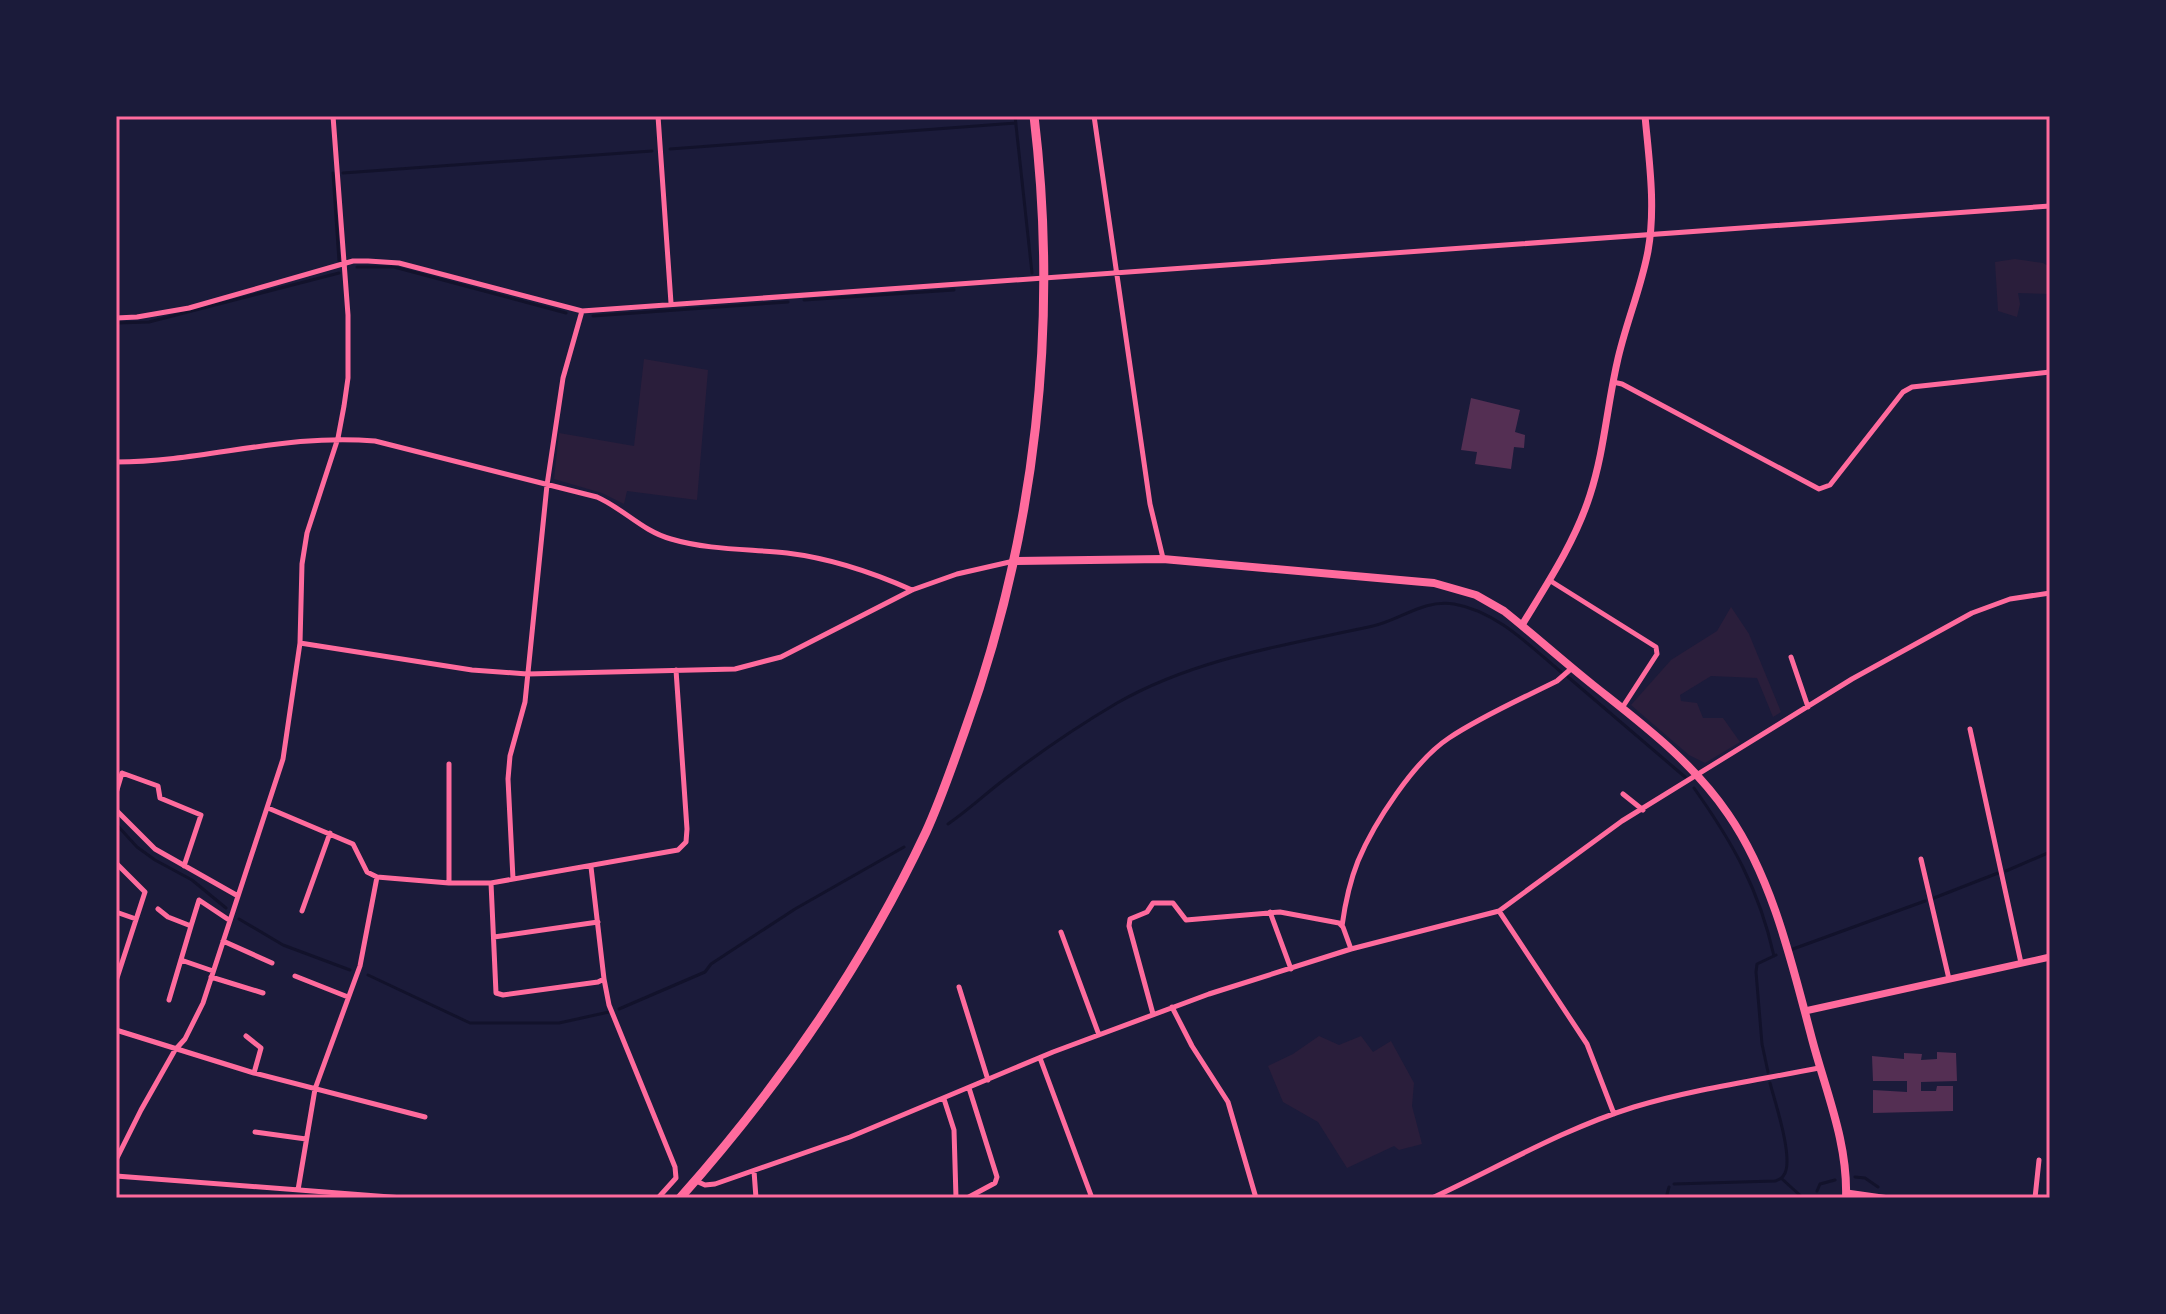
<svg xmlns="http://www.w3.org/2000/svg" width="2166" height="1314" font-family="'Source Sans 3',sans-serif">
	<rect width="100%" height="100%" fill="#1b1b3a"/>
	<path fill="#2a1e3b" d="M 2015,259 L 2043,263 L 2050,267 L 2050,294 L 2018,293 L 2020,304 L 2017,317 L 1998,311 L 1995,262 Z
		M 644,359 L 708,370 L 697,500 L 627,491 L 624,504 L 602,493 L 554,479 L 559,433 L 634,446 Z
		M 1731,607 L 1749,634 L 1781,712 L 1773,717 L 1757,678 L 1711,676 L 1680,695 L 1681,701 L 1697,703 L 1703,718 L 1723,718 L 1740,742 L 1705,763 L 1689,755 L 1631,705 L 1671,660 L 1717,631 Z
		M 1319,1036 L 1339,1045 L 1361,1036 L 1373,1052 L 1391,1041 L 1414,1083 L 1412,1106 L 1422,1144 L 1399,1150 L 1394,1146 L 1347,1168 L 1318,1122 L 1283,1102 L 1268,1066 L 1293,1054 Z"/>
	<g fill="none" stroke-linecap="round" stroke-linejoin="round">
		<path stroke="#12122b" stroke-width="3" d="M 1015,116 L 1032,273
			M 670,149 L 1016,123
			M 333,173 L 339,261
			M 343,173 L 652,151
			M 357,267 L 394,267 L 566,313
			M 804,300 L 954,290
			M 593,316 L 788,302
			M 116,323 L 149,322 L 339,273
			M 1568,677 L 1685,777
			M 1694,788 C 1733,843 1759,889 1774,956
			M 116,824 L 137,847 L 155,860 L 192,880 L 226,908
			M 948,824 C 967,811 983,796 1001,782 C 1037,754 1078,726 1117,703 C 1196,658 1286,645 1373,626 C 1401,620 1423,599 1454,604 C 1496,611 1530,646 1561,672
			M 2006,871 L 2050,852
			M 1934,898 L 1998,873
			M 239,919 L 283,945 L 350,970
			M 1793,949 L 1925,901
			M 368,975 L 470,1023 L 559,1023 L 609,1012
			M 619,1009 L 705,972 L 711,964 L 795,909 L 904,847
			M 1768,1072 L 1762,1044 L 1756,972 L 1757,964 L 1776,955
			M 1855,1177 L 1865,1178 L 1878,1187
			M 1781,1178 L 1803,1198
			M 1674,1184 L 1775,1181 C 1780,1179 1782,1179 1785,1173 C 1793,1156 1775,1102 1770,1083
			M 1817,1191 L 1820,1184 L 1835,1180
			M 1666,1198 L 1669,1187"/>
	</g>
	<path fill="#542f53" d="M 1471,398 L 1520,410 L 1515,432 L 1525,435 L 1524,448 L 1514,447 L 1511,469 L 1475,464 L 1477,452 L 1461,450 Z
		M 1937,1052 L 1956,1053 L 1957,1081 L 1921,1082 L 1921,1091 L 1936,1091 L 1937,1086 L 1953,1086 L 1953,1111 L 1873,1113 L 1873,1090 L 1907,1092 L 1907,1081 L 1873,1081 L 1872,1056 L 1904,1059 L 1904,1053 L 1922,1054 L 1921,1060 L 1937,1059 Z"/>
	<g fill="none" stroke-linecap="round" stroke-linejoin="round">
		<path stroke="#ff6b9d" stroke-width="5" d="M 658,116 L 671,303
			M 1094,116 L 1150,504 L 1163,558
			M 116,318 L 137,317 L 189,308 L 353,261 L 368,261 L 399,263 L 582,311 L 2050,206
			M 1613,382 L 1622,384 L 1819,489 L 1830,485 L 1903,392 L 1912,387 L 2050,372
			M 116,462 C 205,462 283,433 375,441 L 597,497 C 624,509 642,531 671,539 C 708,550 749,549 787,553 C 828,558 874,573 912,590
			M 1549,580 L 1656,647 L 1657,654 L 1622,708
			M 300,643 L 472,670 L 527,674 L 735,669 L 781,657 L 912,590 L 957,574 L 1014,561
			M 1791,657 L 1808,707
			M 1970,729 L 2021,963
			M 449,764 L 449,883
			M 116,793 L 122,773 L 158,786 L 160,798 L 201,815 L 184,866
			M 1623,794 L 1643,810
			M 268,808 L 353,844 L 367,872 L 377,877 L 449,883 L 491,883 L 678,850 L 686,842 L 687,829 L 676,670
			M 116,810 L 155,849 L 238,896
			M 1921,859 L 1949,979
			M 116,863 L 145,892 L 116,981
			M 513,879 L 508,779 L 510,756 L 525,702 L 547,485 L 563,378 L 582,311
			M 491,883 L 496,993 L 503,995 L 598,982 L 604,979 L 591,867
			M 158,909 L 168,917 L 191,926 L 169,1000
			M 302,911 L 330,833
			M 1499,911 L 1587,1044 L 1614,1114
			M 116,912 L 136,919
			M 1270,912 L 1291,969
			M 191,926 L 199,900 L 229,920
			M 1342,926 C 1345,904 1350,881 1358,861 C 1374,823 1414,761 1449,738 C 1482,716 1521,699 1557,681 L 1572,668
			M 1061,932 L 1099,1035
			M 494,937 L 598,922
			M 223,941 L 272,963
			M 181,960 L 213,971
			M 295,976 L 348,997
			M 211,977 L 263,993
			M 604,979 L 609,1005 L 675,1167 L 676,1178 L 658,1198
			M 959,987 L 988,1080
			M 1172,1007 L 1192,1046 L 1228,1102 L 1256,1198
			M 1153,1014 L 1129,926 L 1130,919 L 1147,912 L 1153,903 L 1173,903 L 1186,920 L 1280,912 L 1339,923 L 1343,927 L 1351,949
			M 116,1030 L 254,1073 L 425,1117
			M 246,1036 L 261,1048 L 254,1073
			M 1040,1058 L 1092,1198
			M 944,1099 L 954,1130 L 956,1198
			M 255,1132 L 306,1139
			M 116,1160 L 141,1110 L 175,1050 L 185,1039 L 203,1003 L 283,759 L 300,643 L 302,564 L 307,533 L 338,438 L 344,406 L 348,378 L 348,315 L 333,116
			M 754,1171 L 756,1198
			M 116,1176 L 403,1198
			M 696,1181 L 705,1185 L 715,1184 L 850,1137 L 1053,1052 L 1209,994 L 1351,949 L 1499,911 L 1622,821 L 1852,679 L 1972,613 L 2010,599 L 2050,593
			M 298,1190 L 315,1089 L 360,966 L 377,877
			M 1847,1192 L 1889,1198
			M 967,1198 L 995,1183 L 997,1177 L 969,1088
			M 1432,1198 C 1499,1167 1563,1129 1634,1107 C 1694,1089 1758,1080 1819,1068
			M 2035,1198 L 2039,1160"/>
		<path stroke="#ff6b9d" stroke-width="7" d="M 1522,625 C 1547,584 1575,542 1590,495 C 1604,452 1607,407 1617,363 C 1625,325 1641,289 1648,251 C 1656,207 1649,160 1645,116
			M 1805,1011 L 2050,957"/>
		<path stroke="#ff6b9d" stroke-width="8" d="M 1014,561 L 1163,559 L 1434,583 L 1476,595 L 1504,611 C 1534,635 1563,661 1593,685 C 1642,724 1692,761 1728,814 C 1773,879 1792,964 1812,1039 C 1826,1092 1848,1143 1846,1198"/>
		<path stroke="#ff6b9d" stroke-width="9" d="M 680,1198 C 778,1088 863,966 926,832 C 941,799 953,764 965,730 C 1036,533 1059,324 1034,116"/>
	</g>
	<rect width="2166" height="1314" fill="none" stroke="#1b1b3a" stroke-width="236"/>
	<rect x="118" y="118" width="1930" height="1078" fill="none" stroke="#ff6b9d" stroke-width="3"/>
</svg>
